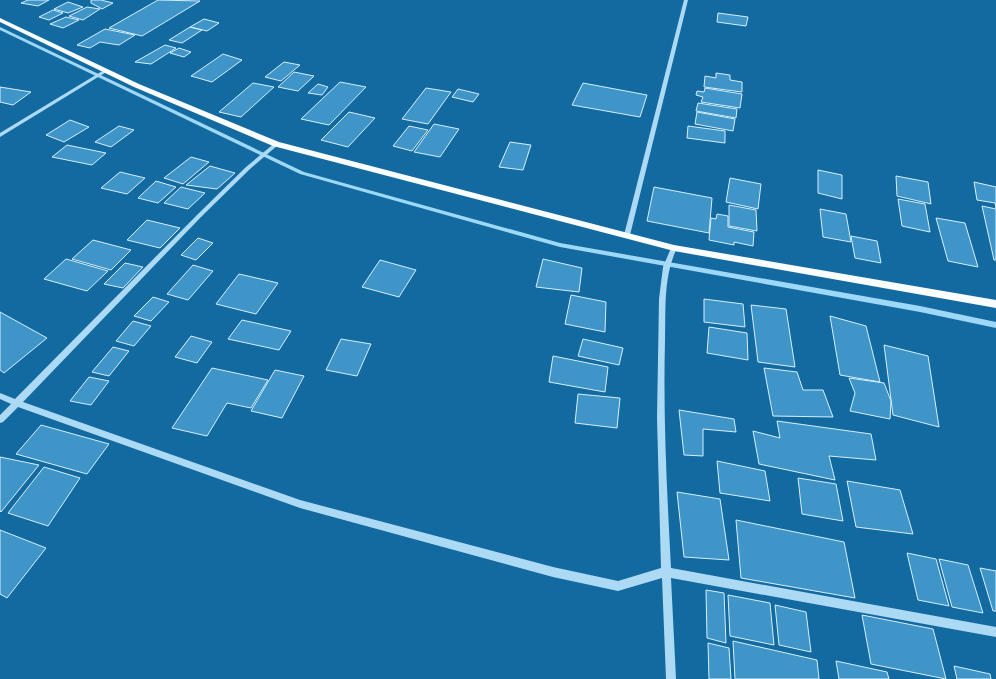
<svg xmlns="http://www.w3.org/2000/svg" width="996" height="679" font-family="Jost,sans-serif">
	<rect width="100%" height="100%" fill="#136aa1"/>
	<g fill="none" stroke-linecap="round" stroke-linejoin="round">
		<path fill="#9ed8f7" fill-rule="evenodd" d="M 0,27 L 304,172 L 560,243 L 920,306 L 996,322 L 996,328 L 920,312 L 560,247 L 300,174 L 0,30 Z"/>
	</g>
	<path fill="#4095c8" stroke="#d5effe" d="M 28,0 L 49,0 L 38,6 L 21,3 Z
		M 91,0 L 101,0 L 113,3 L 102,9 L 91,3 Z
		M 158,0 L 200,1 L 142,36 L 109,28 Z
		M 68,2 L 83,7 L 68,13 L 54,9 Z
		M 87,7 L 100,9 L 83,20 L 69,16 Z
		M 53,10 L 63,13 L 49,20 L 39,17 Z
		M 718,13 L 748,17 L 746,26 L 717,22 Z
		M 66,17 L 79,20 L 63,28 L 50,24 Z
		M 204,19 L 219,23 L 207,31 L 190,27 Z
		M 190,27 L 202,30 L 182,43 L 169,40 Z
		M 105,29 L 135,35 L 119,45 L 100,42 L 90,48 L 77,45 Z
		M 165,45 L 176,48 L 151,64 L 135,62 Z
		M 179,48 L 191,52 L 184,57 L 170,53 Z
		M 223,54 L 242,60 L 212,82 L 191,76 Z
		M 284,62 L 300,65 L 281,81 L 265,77 Z
		M 294,72 L 314,76 L 298,91 L 278,87 Z
		M 716,73 L 730,75 L 730,80 L 742,82 L 742,92 L 704,87 L 705,76 L 716,78 Z
		M 340,82 L 366,87 L 329,125 L 301,119 Z
		M 253,83 L 274,87 L 241,117 L 219,112 Z
		M 583,83 L 647,95 L 640,117 L 572,105 Z
		M 318,84 L 328,87 L 322,95 L 308,93 Z
		M 0,87 L 31,92 L 13,105 L 0,102 Z
		M 426,88 L 451,92 L 428,124 L 402,119 Z
		M 705,88 L 742,94 L 740,108 L 701,102 L 703,97 L 696,95 L 697,91 L 704,92 Z
		M 458,89 L 479,94 L 473,102 L 452,97 Z
		M 698,103 L 737,109 L 736,118 L 696,111 Z
		M 349,112 L 375,118 L 348,147 L 321,140 Z
		M 697,112 L 735,119 L 733,131 L 695,124 Z
		M 70,120 L 89,127 L 64,142 L 46,135 Z
		M 434,124 L 459,129 L 440,157 L 414,152 Z
		M 119,126 L 134,130 L 111,147 L 95,142 Z
		M 409,126 L 428,130 L 412,151 L 393,146 Z
		M 688,126 L 725,131 L 725,143 L 687,138 Z
		M 510,142 L 531,145 L 523,170 L 499,167 Z
		M 67,145 L 106,153 L 92,165 L 52,157 Z
		M 191,157 L 209,162 L 183,184 L 164,178 Z
		M 210,166 L 235,173 L 217,189 L 186,185 Z
		M 818,170 L 842,175 L 842,199 L 818,193 Z
		M 120,172 L 145,178 L 127,194 L 101,188 Z
		M 896,176 L 928,182 L 931,204 L 897,196 Z
		M 730,178 L 761,184 L 758,209 L 726,202 Z
		M 156,181 L 176,187 L 158,203 L 138,198 Z
		M 974,182 L 996,187 L 996,208 L 995,203 L 977,200 Z
		M 181,187 L 205,193 L 188,209 L 164,203 Z
		M 654,187 L 712,198 L 709,233 L 647,221 Z
		M 898,199 L 925,204 L 930,232 L 902,226 Z
		M 729,205 L 756,210 L 757,231 L 729,226 Z
		M 982,206 L 996,209 L 996,260 L 994,260 Z
		M 820,209 L 846,214 L 851,242 L 823,237 Z
		M 717,214 L 728,216 L 728,227 L 754,232 L 753,246 L 734,242 L 734,245 L 709,240 L 711,218 L 716,219 Z
		M 936,218 L 965,223 L 978,267 L 948,261 Z
		M 147,220 L 180,228 L 160,248 L 127,240 Z
		M 851,236 L 877,241 L 881,263 L 855,258 Z
		M 198,238 L 213,243 L 196,260 L 181,255 Z
		M 93,240 L 131,250 L 111,270 L 72,259 Z
		M 66,259 L 108,271 L 87,291 L 44,279 Z
		M 543,259 L 582,268 L 579,292 L 536,287 Z
		M 380,260 L 416,270 L 399,297 L 362,287 Z
		M 125,263 L 143,267 L 123,288 L 104,284 Z
		M 193,265 L 213,271 L 188,300 L 167,294 Z
		M 239,274 L 278,283 L 256,314 L 216,304 Z
		M 571,295 L 606,302 L 605,332 L 565,324 Z
		M 153,297 L 169,302 L 151,321 L 134,316 Z
		M 704,299 L 743,304 L 745,327 L 704,322 Z
		M 751,305 L 786,309 L 795,367 L 758,362 Z
		M 0,312 L 47,338 L 4,373 L 0,370 Z
		M 830,316 L 866,326 L 880,382 L 840,375 Z
		M 242,320 L 291,331 L 279,350 L 228,339 Z
		M 133,321 L 151,326 L 134,346 L 116,341 Z
		M 709,327 L 747,333 L 748,360 L 707,353 Z
		M 191,336 L 212,342 L 197,363 L 175,357 Z
		M 341,339 L 371,344 L 357,376 L 326,370 Z
		M 583,339 L 623,348 L 619,365 L 578,356 Z
		M 884,345 L 928,356 L 939,427 L 893,415 Z
		M 113,347 L 129,351 L 109,376 L 92,372 Z
		M 553,356 L 608,367 L 605,392 L 549,382 Z
		M 212,368 L 268,380 L 251,408 L 227,403 L 207,436 L 172,428 Z
		M 764,368 L 797,372 L 803,390 L 823,390 L 833,417 L 773,416 Z
		M 275,370 L 304,376 L 282,418 L 251,411 Z
		M 89,377 L 109,381 L 91,405 L 70,401 Z
		M 849,378 L 884,383 L 891,401 L 890,419 L 850,411 L 855,393 Z
		M 578,394 L 620,398 L 617,428 L 575,423 Z
		M 679,410 L 734,419 L 736,432 L 703,429 L 703,456 L 684,455 Z
		M 777,421 L 871,434 L 876,460 L 829,456 L 835,480 L 759,464 L 753,431 L 780,438 Z
		M 41,425 L 109,444 L 87,474 L 16,454 Z
		M 0,457 L 39,465 L 1,512 L 0,511 Z
		M 717,461 L 765,471 L 770,501 L 720,493 Z
		M 44,467 L 80,478 L 48,526 L 8,513 Z
		M 798,478 L 836,484 L 843,521 L 802,514 Z
		M 847,481 L 900,490 L 913,534 L 856,527 Z
		M 677,492 L 720,499 L 729,560 L 684,557 Z
		M 736,520 L 844,542 L 855,598 L 741,578 Z
		M 0,530 L 46,548 L 7,598 L 0,594 Z
		M 907,553 L 936,559 L 949,606 L 918,600 Z
		M 939,559 L 968,565 L 983,613 L 952,607 Z
		M 980,568 L 996,571 L 996,611 L 993,611 Z
		M 706,590 L 724,593 L 726,643 L 707,638 Z
		M 728,595 L 770,603 L 774,645 L 730,636 Z
		M 775,605 L 806,612 L 811,652 L 779,645 Z
		M 862,615 L 933,629 L 946,679 L 871,664 Z
		M 733,641 L 817,660 L 819,679 L 735,679 Z
		M 708,643 L 729,648 L 731,679 L 709,679 Z
		M 836,661 L 887,672 L 889,679 L 839,679 Z
		M 954,666 L 990,674 L 991,679 L 957,679 Z"/>
	<g fill="none" stroke-linecap="round" stroke-linejoin="round">
		<path fill="#acdaf5" fill-rule="evenodd" d="M 684,0 L 688,0 L 630,235 L 627,237 L 624,235 Z
			M 104,70 L 108,71 L 0,137 L 0,133 Z
			M 276,142 L 278,143 L 278,145 L 250,169 L 201,217 L 23,402 L 300,500 L 553,567 L 618,581 L 661,568 L 657,418 L 659,299 L 663,267 L 671,248 L 674,246 L 677,248 C 663,277 666,309 665,340 C 663,417 667,492 671,568 L 996,627 L 996,637 L 671,578 L 676,679 L 666,679 L 662,578 L 618,591 L 553,577 L 300,508 L 18,407 L 3,422 L 0,423 L 0,415 L 11,404 L 0,399 L 0,393 L 15,399 L 197,215 L 246,167 Z"/>
		<path fill="#f9fdff" fill-rule="evenodd" d="M 0,18 L 139,84 L 279,142 L 674,245 L 996,300 L 996,308 L 674,251 L 273,146 L 134,87 L 0,22 Z"/>
	</g>
</svg>
